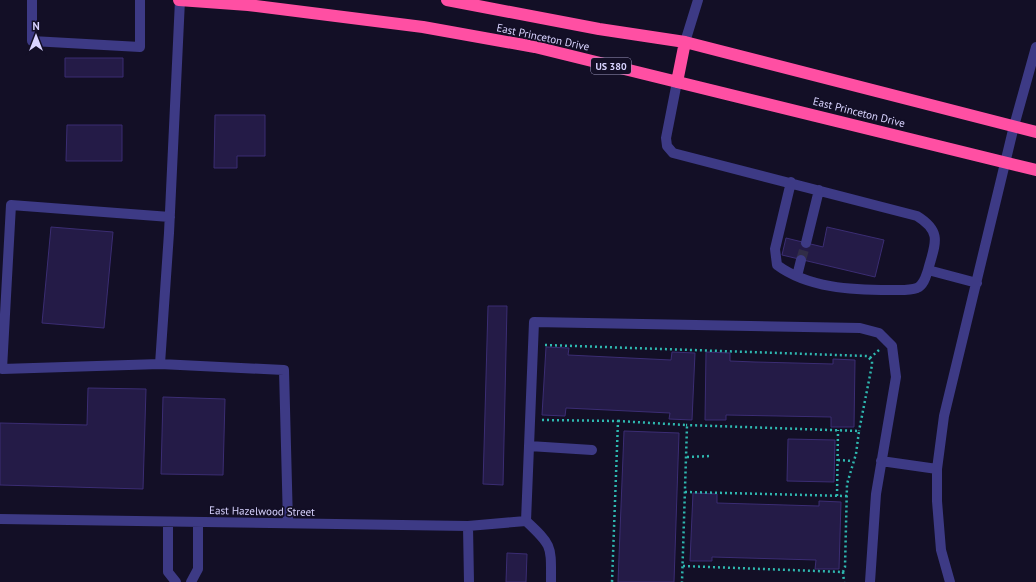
<svg xmlns="http://www.w3.org/2000/svg" width="1036" height="582" font-family="'PT Sans',sans-serif">
	<rect width="100%" height="100%" fill="#130f26"/>
	<path fill="#241b47" stroke="#3b2d73" d="M 65,58 L 123,58 L 123,77 L 65,77 Z
		M 215,115 L 265,115 L 265,156 L 237,156 L 237,168 L 214,168 Z
		M 67,125 L 122,125 L 122,161 L 66,161 Z
		M 51,227 L 113,232 L 104,328 L 42,323 Z
		M 827,227 L 884,240 L 875,277 L 782,255 L 786,238 L 823,247 Z
		M 488,306 L 507,306 L 503,485 L 483,484 Z
		M 546,347 L 569,348 L 568,355 L 671,360 L 672,352 L 695,353 L 692,420 L 669,419 L 670,413 L 566,408 L 565,416 L 542,415 Z
		M 706,352 L 730,353 L 730,361 L 755,362 L 833,364 L 833,359 L 855,360 L 854,427 L 831,427 L 831,417 L 726,415 L 726,420 L 705,420 Z
		M 88,388 L 146,389 L 143,489 L 0,485 L 0,423 L 87,425 Z
		M 163,397 L 225,399 L 223,475 L 161,474 Z
		M 624,431 L 679,433 L 674,582 L 618,582 Z
		M 788,439 L 835,440 L 834,482 L 787,481 Z
		M 693,493 L 717,494 L 717,503 L 819,506 L 819,501 L 841,502 L 839,569 L 815,569 L 816,560 L 712,557 L 712,561 L 690,561 Z
		M 507,553 L 527,554 L 526,582 L 506,582 Z"/>
	<g fill="none" stroke-linecap="round" stroke-linejoin="round">
		<path stroke="#312d47" stroke-width="10" stroke-dasharray="10 5" stroke-linecap="butt" d="M 801,260 L 806,243"/>
		<path stroke="#2fb8b0" stroke-width="2.5" stroke-dasharray="2 3" stroke-linecap="butt" d="M 545,345 L 867,356 L 872,361 L 872,365 L 859,431
			M 870,358 L 879,350
			M 542,420 L 618,421 L 612,582
			M 618,421 L 686,425 L 687,426 L 682,582
			M 687,457 L 712,456
			M 838,460 L 853,461
			M 685,492 L 847,496
			M 837,496 L 838,430
			M 683,566 L 843,572 L 845,567 L 847,484 L 856,454 L 859,431 L 686,425
			M 843,572 L 844,582"/>
		<path stroke="#3d3a85" stroke-width="10" d="M 32,0 L 32,41 L 140,47 L 140,0
			M 180,0 L 169,233 L 160,364 L 284,370 L 288,523
			M 685,42 L 698,0
			M 677,82 L 666,138 L 667,146 L 673,153 L 917,216 C 943,232 935,244 928,270 L 977,283
			M 791,182 L 775,249 L 777,265 C 808,288 852,290 890,290 C 898,290 909,291 917,288 C 924,285 926,276 928,270
			M 806,243 L 819,190
			M 797,276 L 801,260
			M 160,364 L 2,369 L 11,205 L 170,217
			M 529,446 L 592,450
			M 881,461 L 937,469
			M 0,519 L 468,526 L 469,582
			M 526,521 L 534,322 L 860,328 L 879,333 L 892,346 L 896,377 L 876,494 L 870,582
			M 168,522 L 168,572 L 176,582
			M 468,526 L 526,521 C 553,546 551,546 551,582
			M 191,582 L 198,569 L 198,522
			M 950,582 L 941,550 L 937,501 L 937,469 L 944,416 L 1014,126 L 1036,47"/>
		<path stroke="#ff4fa3" stroke-width="12" d="M 179,0 L 248,5 L 423,27 L 535,47 L 1036,170
			M 447,0 L 599,29 L 685,42 L 1036,132
			M 677,82 L 685,42"/>
	</g>
	<g text-anchor="middle" dominant-baseline="central" stroke-width="3.5" stroke-linejoin="round" paint-order="stroke">
		<rect fill="#130f26" stroke="#9e99be" stroke-width="1" x="591" y="58" width="40" height="16" rx="3"/>
		<g font-size="10" font-weight="bold" fill="#d9d4ff">
			<text x="611" y="66">US 380</text>
		</g>
		<g font-size="11" fill="#d9d4ff" stroke="#130f26">
			<text transform="translate(543 37) rotate(12)">East Princeton Drive</text>
			<text transform="translate(859 112) rotate(14)">East Princeton Drive</text>
			<text transform="translate(262 511) rotate(1)">East Hazelwood Street</text>
		</g>
	</g>
	<g transform="translate(36 36)" stroke="#130f26" stroke-width="3" paint-order="stroke">
	<path d="M0-3L7 15L0 10L-7 15Z" fill="#d9d4ff"/>
	<text y="-6" font-size="11" font-weight="bold" text-anchor="middle" fill="#d9d4ff">N</text>
	</g>
</svg>
